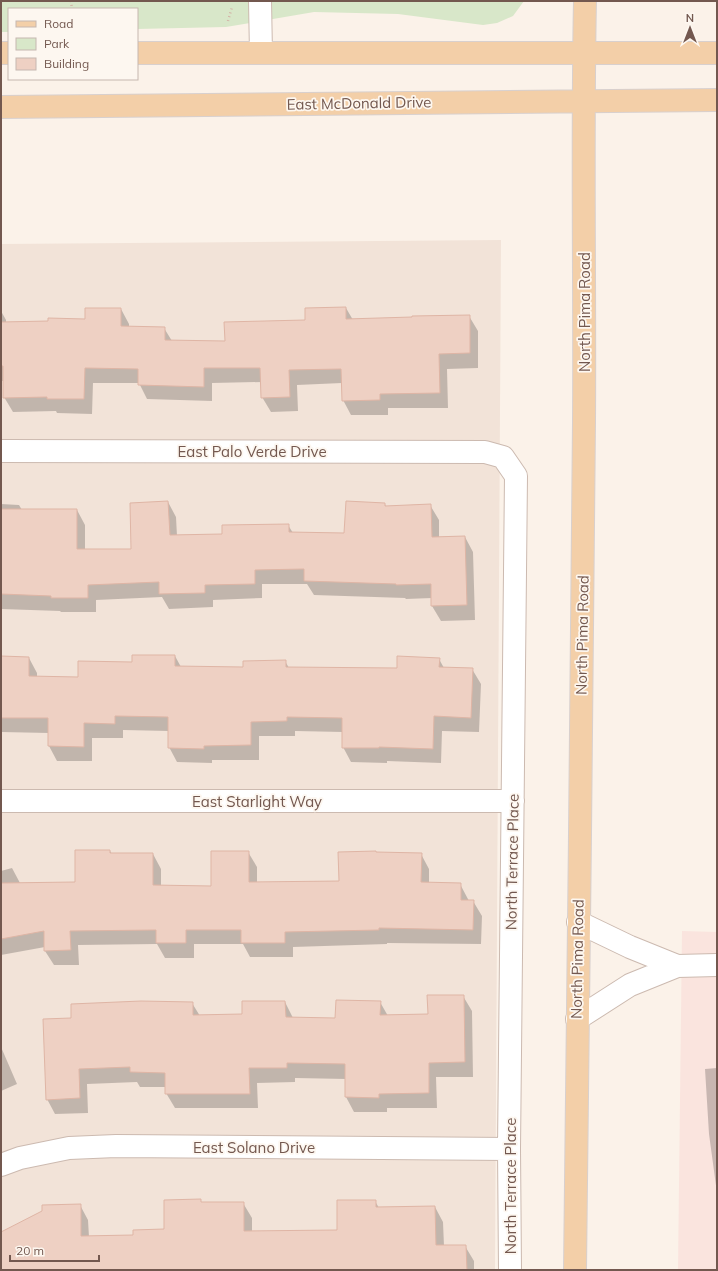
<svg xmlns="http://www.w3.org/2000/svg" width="718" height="1271" font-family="Mulish,sans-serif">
	<rect width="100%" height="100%" fill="#fbf2e9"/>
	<path fill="#f2e3d8" d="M 501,240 L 495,1270 L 1,1270 L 1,244 Z"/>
	<path fill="#fae4de" d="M 682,931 L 717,932 L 717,1270 L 678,1270 Z"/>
	<path fill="#d8e7c9" d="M 1,1 L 524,1 L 513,16 L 497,23 L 483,25 L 398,14 L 314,12 L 226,27 L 137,29 L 137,9 L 9,9 L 9,32 L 1,32 Z"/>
	<path fill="#0003" d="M 346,308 L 353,320 L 469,316 L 478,331 L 478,368 L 447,369 L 448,408 L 388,408 L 388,415 L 351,415 L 343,400 L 342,383 L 297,385 L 298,411 L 271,412 L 262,397 L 262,382 L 212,383 L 212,401 L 147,399 L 139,383 L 93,383 L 92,414 L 57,413 L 56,411 L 13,412 L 4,397 L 4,381 L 1,381 L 1,311 L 6,320 L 6,323 L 86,320 L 121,309 L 129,324 L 129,327 L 164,328 L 172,341 L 226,342 L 306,321 Z
		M 168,502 L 176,517 L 177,536 L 223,535 L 288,525 L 293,533 L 345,534 L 385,504 L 386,507 L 430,505 L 439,520 L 439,538 L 465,537 L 473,552 L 475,620 L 441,621 L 432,606 L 432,598 L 406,599 L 405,598 L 314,595 L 307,584 L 262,584 L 262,598 L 213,600 L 213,607 L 169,609 L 162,597 L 96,600 L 96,612 L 61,612 L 60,611 L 1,609 L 1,504 L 19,505 L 22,510 L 77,510 L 85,525 L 85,550 L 132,550 Z
		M 175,656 L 181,667 L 244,668 L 285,661 L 289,668 L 398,669 L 439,659 L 444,668 L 472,669 L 481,684 L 479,732 L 442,731 L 441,763 L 387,761 L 387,763 L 351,762 L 343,747 L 343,732 L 295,731 L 295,736 L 259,736 L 259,760 L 212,760 L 212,763 L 177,762 L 169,747 L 169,731 L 123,730 L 123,738 L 92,738 L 92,761 L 57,761 L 49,746 L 49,733 L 1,732 L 1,736 L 1,657 L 29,658 L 37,673 L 37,677 L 79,678 L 133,663 Z
		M 110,851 L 112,854 L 153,854 L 161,869 L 161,886 L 212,887 L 248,852 L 257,867 L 257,883 L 340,881 L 421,854 L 429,869 L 429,884 L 460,884 L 469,901 L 473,901 L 482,916 L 481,944 L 387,943 L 387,944 L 293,947 L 293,957 L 250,957 L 243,944 L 194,944 L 194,958 L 165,958 L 157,944 L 78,945 L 79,965 L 54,965 L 45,951 L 45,947 L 1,955 L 1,871 L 12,868 L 20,883 L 76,883 Z
		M 463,996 L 472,1011 L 473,1077 L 436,1077 L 437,1108 L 387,1108 L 387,1112 L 354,1112 L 346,1097 L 346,1079 L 295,1078 L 295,1082 L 257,1083 L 258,1108 L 175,1108 L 166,1093 L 166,1087 L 140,1087 L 137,1082 L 87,1084 L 88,1113 L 55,1114 L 47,1099 L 72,1019 L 192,1003 L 200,1016 L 243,1015 L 285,1002 L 293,1018 L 336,1019 L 380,1002 L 388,1016 L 429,1015 Z
		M 1,1047 L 17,1084 L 1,1091 Z
		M 717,1068 L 717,1193 L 709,1134 L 705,1069 Z
		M 200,1200 L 202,1203 L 243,1203 L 252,1218 L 252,1231 L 338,1231 L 375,1201 L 379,1208 L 435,1207 L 443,1222 L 444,1246 L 465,1246 L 474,1261 L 474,1270 L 1,1270 L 1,1233 L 80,1205 L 88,1220 L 89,1237 L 134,1236 L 165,1230 Z"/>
	<path fill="#eed0c3" stroke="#dfb5a5" d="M 346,307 L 346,319 L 412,317 L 412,316 L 470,315 L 470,353 L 439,354 L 440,393 L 380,394 L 380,400 L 342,401 L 341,369 L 289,370 L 290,397 L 261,398 L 260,368 L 204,368 L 204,387 L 138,385 L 138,369 L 85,368 L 84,399 L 47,399 L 47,397 L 3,398 L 3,366 L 1,366 L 1,322 L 48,321 L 48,318 L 85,319 L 85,308 L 121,308 L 121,326 L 165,327 L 165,340 L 225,341 L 224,322 L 305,320 L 305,308 Z
		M 168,501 L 170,535 L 222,534 L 222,525 L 289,524 L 289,532 L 344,533 L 346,501 L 385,503 L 385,506 L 431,504 L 432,537 L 465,536 L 467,605 L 431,606 L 431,584 L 396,585 L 396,584 L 304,581 L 304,569 L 255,570 L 255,584 L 205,585 L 205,593 L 159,594 L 159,582 L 88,585 L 88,598 L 51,598 L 51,596 L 1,594 L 1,509 L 77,509 L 77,549 L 131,549 L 130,503 Z
		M 132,655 L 175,655 L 175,666 L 243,667 L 243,661 L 286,660 L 286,667 L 397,668 L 397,656 L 440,658 L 439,667 L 473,668 L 471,718 L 434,716 L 433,749 L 379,747 L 379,748 L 342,748 L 342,718 L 287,717 L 287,721 L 251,722 L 251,745 L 204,746 L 204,749 L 168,748 L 168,717 L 115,716 L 115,724 L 84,723 L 84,747 L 48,746 L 48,718 L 1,718 L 1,656 L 29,657 L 29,676 L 78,677 L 78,661 L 132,662 Z
		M 75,850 L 110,850 L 110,853 L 153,853 L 153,885 L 211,886 L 211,851 L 249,851 L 249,882 L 339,881 L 338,852 L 376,851 L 376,852 L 422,853 L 421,882 L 461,883 L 461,900 L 474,900 L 473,930 L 379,928 L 379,930 L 285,932 L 285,943 L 241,943 L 241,930 L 186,930 L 186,943 L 156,943 L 156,930 L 70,931 L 71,950 L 44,951 L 44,931 L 1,939 L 1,883 L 75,882 Z
		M 427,995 L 464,995 L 465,1062 L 429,1063 L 429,1093 L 379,1094 L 379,1098 L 345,1097 L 345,1064 L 287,1063 L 287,1068 L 249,1068 L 250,1094 L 165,1094 L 165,1073 L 130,1072 L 130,1067 L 79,1069 L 80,1098 L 46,1100 L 43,1019 L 71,1018 L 71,1004 L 141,1001 L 193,1002 L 193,1015 L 242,1014 L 242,1001 L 285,1001 L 286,1017 L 335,1018 L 336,1000 L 381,1001 L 380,1015 L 428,1014 Z
		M 201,1199 L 201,1202 L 244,1202 L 244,1231 L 337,1230 L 337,1200 L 376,1200 L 376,1207 L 435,1206 L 436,1245 L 466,1245 L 467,1270 L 1,1270 L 1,1232 L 42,1211 L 42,1205 L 81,1204 L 81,1236 L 133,1235 L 133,1230 L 164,1229 L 164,1200 Z"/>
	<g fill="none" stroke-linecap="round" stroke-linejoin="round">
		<defs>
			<path id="minor" d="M 260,1 L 261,53
				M 1,451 L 485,452 L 503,457 L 516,476 L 509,1149 L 510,1270
				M 1,801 L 513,801
				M 578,922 L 630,947 L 677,966 L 717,965
				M 577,1019 L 630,985 L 677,966
				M 1,1165 L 20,1158 L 69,1148 L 116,1146 L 509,1149"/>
			<path id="major" d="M 1,53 L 9,53
				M 137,53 L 717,53
				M 1,107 L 717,100
				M 575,1270 C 577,987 583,705 584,422 C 585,282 582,141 585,1"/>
		</defs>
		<use href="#minor" stroke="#ccbab0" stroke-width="24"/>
		<use href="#major" stroke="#d8d0ce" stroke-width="24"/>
		<path stroke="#d3b3a6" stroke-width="2.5" stroke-dasharray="1 3" stroke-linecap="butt" d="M 71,1 L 72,9
			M 228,21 L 232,7"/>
		<use href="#minor" stroke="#fff" stroke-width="22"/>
		<use href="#major" stroke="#f3cfa8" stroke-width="22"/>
	</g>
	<g text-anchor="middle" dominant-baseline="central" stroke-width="3.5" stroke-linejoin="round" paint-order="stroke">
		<g font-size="15" fill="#73584f" stroke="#fdf7f0">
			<text transform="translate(359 103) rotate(-1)">East McDonald Drive</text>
			<text transform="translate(584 312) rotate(-90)">North Pima Road</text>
			<text x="252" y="451">East Palo Verde Drive</text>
			<text transform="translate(582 635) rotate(-89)">North Pima Road</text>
			<text x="257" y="801">East Starlight Way</text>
			<text transform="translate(512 862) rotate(-89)">North Terrace Place</text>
			<text transform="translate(577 959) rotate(-89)">North Pima Road</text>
			<text x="254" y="1147">East Solano Drive</text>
			<text transform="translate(510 1186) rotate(-90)">North Terrace Place</text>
		</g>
	</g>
	<rect width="718" height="1271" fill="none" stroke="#73584f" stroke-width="4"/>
	<rect x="8" y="8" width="130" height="72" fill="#fdf7f0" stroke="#c6b7b0"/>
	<rect x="16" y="21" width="20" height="6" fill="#f3cfa8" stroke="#c6b7b0"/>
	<text x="44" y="28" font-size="12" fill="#73584f">Road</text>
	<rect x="16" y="38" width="20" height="12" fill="#d8e7c9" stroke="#c6b7b0"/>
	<text x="44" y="48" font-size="12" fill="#73584f">Park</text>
	<rect x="16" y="58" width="20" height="12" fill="#eed0c3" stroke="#c6b7b0"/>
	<text x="44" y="68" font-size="12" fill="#73584f">Building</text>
	<g transform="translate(690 28)" stroke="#fdf7f0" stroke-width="3" paint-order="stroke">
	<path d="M0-3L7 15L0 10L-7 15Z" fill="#73584f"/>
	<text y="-6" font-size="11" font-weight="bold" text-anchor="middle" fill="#73584f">N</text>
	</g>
	<path d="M10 1255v6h89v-6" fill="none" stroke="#73584f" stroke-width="2"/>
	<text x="16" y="1255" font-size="12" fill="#73584f" stroke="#fdf7f0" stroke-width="3" paint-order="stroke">20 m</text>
</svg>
